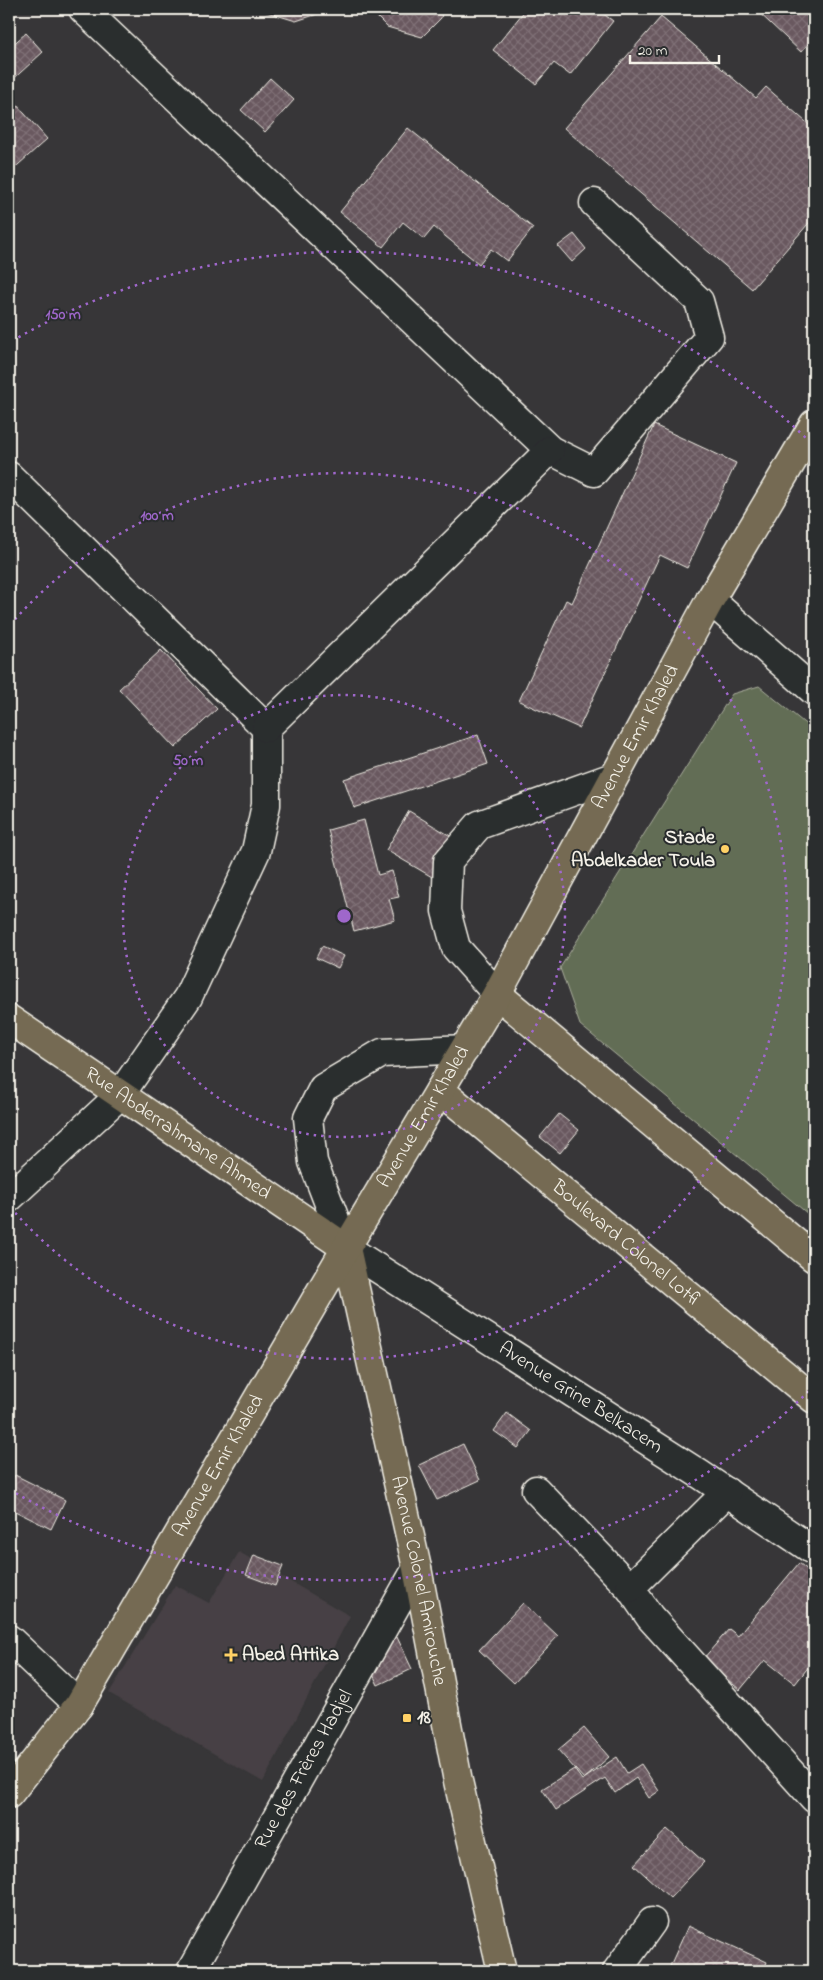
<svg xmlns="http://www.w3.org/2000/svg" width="823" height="1980" font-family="'Indie Flower',sans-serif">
	<defs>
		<pattern id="building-cross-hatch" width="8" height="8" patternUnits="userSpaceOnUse" patternTransform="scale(1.25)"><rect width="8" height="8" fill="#69585f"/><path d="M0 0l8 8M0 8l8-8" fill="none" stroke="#7f7076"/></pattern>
	</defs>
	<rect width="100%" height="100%" fill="#373638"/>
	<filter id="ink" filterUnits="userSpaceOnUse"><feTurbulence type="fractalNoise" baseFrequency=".02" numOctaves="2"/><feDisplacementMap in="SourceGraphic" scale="10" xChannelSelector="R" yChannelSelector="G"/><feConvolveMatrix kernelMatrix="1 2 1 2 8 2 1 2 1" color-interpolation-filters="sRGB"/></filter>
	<g filter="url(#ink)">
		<path fill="#464044" d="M 239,1552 L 350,1616 L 263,1782 L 109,1693 L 175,1585 L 209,1603 Z"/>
		<path fill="#626d54" stroke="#abaf9e" d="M 759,686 L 814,731 L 814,1219 L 580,1025 L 560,968 L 732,694 Z"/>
		<path fill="url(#building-cross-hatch)" stroke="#f4f1e8" d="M 262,9 L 333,9 L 296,21 L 263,11 Z
			M 369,9 L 443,9 L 441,18 L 422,37 L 387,27 Z
			M 526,9 L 597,9 L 613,21 L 570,75 L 554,63 L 536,84 L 493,50 Z
			M 755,9 L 814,9 L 814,37 L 801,52 Z
			M 661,17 L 756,98 L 766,87 L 814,129 L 814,217 L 752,289 L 564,128 Z
			M 26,33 L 43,52 L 9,83 L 9,48 Z
			M 270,78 L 294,100 L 265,132 L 241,110 Z
			M 9,96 L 47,139 L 9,173 Z
			M 408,128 L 533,228 L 507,261 L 491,249 L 479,264 L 434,227 L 424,239 L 403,222 L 383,247 L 340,212 Z
			M 574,234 L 586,249 L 572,262 L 558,246 Z
			M 654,425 L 736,463 L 687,568 L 660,555 L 579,728 L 519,701 L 566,600 L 572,603 Z
			M 161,650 L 217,709 L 175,748 L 119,689 Z
			M 478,735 L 488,764 L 354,808 L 344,779 Z
			M 409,811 L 467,846 L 444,884 L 386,850 Z
			M 364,820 L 378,875 L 392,871 L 399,897 L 389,899 L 395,920 L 354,931 L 328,830 Z
			M 322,946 L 344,956 L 338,968 L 316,958 Z
			M 559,1114 L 579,1130 L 560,1153 L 540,1137 Z
			M 507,1413 L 531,1431 L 518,1448 L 494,1431 Z
			M 463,1444 L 480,1480 L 437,1500 L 419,1465 Z
			M 15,1475 L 65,1500 L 51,1529 L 9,1508 L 9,1488 Z
			M 254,1555 L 283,1566 L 275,1586 L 246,1575 Z
			M 799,1563 L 814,1575 L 814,1660 L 795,1684 L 765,1660 L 740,1690 L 703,1659 L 729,1629 L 738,1636 Z
			M 523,1603 L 558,1636 L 514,1683 L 479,1650 Z
			M 388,1618 L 412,1669 L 378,1685 L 369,1666 L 362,1669 L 353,1651 L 375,1640 Z
			M 584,1728 L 609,1757 L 584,1779 L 558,1750 Z
			M 617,1757 L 627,1773 L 641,1764 L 659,1791 L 649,1798 L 636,1778 L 615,1793 L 605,1778 L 556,1810 L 542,1789 L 574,1769 L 582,1780 Z
			M 667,1829 L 704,1862 L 670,1898 L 634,1865 Z
			M 688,1926 L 767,1962 L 763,1971 L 682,1971 L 670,1966 Z"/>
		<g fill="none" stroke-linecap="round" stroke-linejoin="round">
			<defs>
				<g id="minor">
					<path d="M 83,9 L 550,450 L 594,472 L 709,337 L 699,301 L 594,203"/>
					<path d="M 9,476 L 266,728 L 266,805 L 256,851 L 188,997 L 120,1095 L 9,1198"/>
					<path d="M 710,600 L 814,691"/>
					<path d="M 266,728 L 550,450"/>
					<path d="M 497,994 L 456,948 L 446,911 L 448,861 L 479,825 L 613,777"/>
					<path id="s1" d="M 465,1049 L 382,1053 L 323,1088 L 308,1118 L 313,1162 L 346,1248 L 701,1475 L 814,1551"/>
					<path d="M 536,1490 L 630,1588 L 650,1617 L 814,1798"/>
					<path d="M 630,1588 L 727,1492"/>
					<path d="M 9,1639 L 79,1705"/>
					<path id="s2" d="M 191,1971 L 417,1568"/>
					<path d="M 617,1971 L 652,1922"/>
				</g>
				<g id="major">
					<path d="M 497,994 L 814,1258"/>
					<path id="s3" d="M 9,1019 L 346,1248 L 417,1568 L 458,1781 L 502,1971"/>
					<path id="s4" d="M 440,1090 L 814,1399"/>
					<path id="s5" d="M 9,1794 L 79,1705 L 346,1248 L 497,994 L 710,600 L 814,424"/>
				</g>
			</defs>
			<use href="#minor" stroke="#f4f1e8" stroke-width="31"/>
			<use href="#major" stroke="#f4f1e8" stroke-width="31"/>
			<use href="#minor" stroke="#2a2d2e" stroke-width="28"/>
			<use href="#major" stroke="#746b52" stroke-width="28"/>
		</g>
	</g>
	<g fill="none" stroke="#9f67cb" stroke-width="2.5" stroke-dasharray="2.5 5">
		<circle cx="344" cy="916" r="221"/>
		<path d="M10 625A443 443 0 1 1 10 1207"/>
		<path d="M814 1386A664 664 0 0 1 12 1491M12 341A664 664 0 0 1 814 446"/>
	</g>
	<g fill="#ffd166" stroke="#2a2d2e" stroke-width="2">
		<circle cx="725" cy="849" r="5"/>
		<path d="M228.5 1647.5h5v5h5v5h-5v5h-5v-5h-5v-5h5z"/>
		<rect x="402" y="1713" width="10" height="10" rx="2.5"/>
	</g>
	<g text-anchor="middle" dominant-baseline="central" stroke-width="4" stroke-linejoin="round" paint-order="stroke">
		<g font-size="20" fill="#f4f1e8" stroke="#2a2d2e">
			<text stroke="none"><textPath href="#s5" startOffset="1230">Avenue Emir Khaled</textPath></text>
			<text stroke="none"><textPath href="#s5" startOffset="795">Avenue Emir Khaled</textPath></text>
			<text stroke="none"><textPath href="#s3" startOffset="204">Rue Abderrahmane Ahmed</textPath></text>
			<text stroke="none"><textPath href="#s4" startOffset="242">Boulevard Colonel Lotfi</textPath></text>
			<text stroke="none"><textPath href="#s1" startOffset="600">Avenue Grine Belkacem</textPath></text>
			<text stroke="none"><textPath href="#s5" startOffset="390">Avenue Emir Khaled</textPath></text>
			<text stroke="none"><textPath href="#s3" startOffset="748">Avenue Colonel Amirouche</textPath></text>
			<text stroke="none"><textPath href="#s2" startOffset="231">Rue des Frères Hadjel</textPath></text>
		</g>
		<g font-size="20" font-weight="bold" fill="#f4f1e8" stroke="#2a2d2e" text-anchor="start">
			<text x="715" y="838" text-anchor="end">Stade<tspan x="715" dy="23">Abdelkader Toula</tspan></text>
			<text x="242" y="1655">Abed Attika</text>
			<text x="417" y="1718">18</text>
		</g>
	</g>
	<circle cx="344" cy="916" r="8" fill="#9f67cb" stroke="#2a2d2e" stroke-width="2.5"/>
	<g font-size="15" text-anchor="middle" font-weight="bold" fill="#9f67cb" stroke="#2a2d2e" stroke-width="4" stroke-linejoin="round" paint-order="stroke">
		<text x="63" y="319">150 m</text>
		<text x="157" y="520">100 m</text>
		<text x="188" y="765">50 m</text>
	</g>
	<rect width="823" height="1980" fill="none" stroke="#2a2d2e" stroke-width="30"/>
	<rect x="15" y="15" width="793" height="1950" fill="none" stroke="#f4f1e8" stroke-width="2" filter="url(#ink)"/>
	<path d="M630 55v8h89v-8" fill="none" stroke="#f4f1e8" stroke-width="2.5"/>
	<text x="638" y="55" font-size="15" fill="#f4f1e8" stroke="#2a2d2e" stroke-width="4" paint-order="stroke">20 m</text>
</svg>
